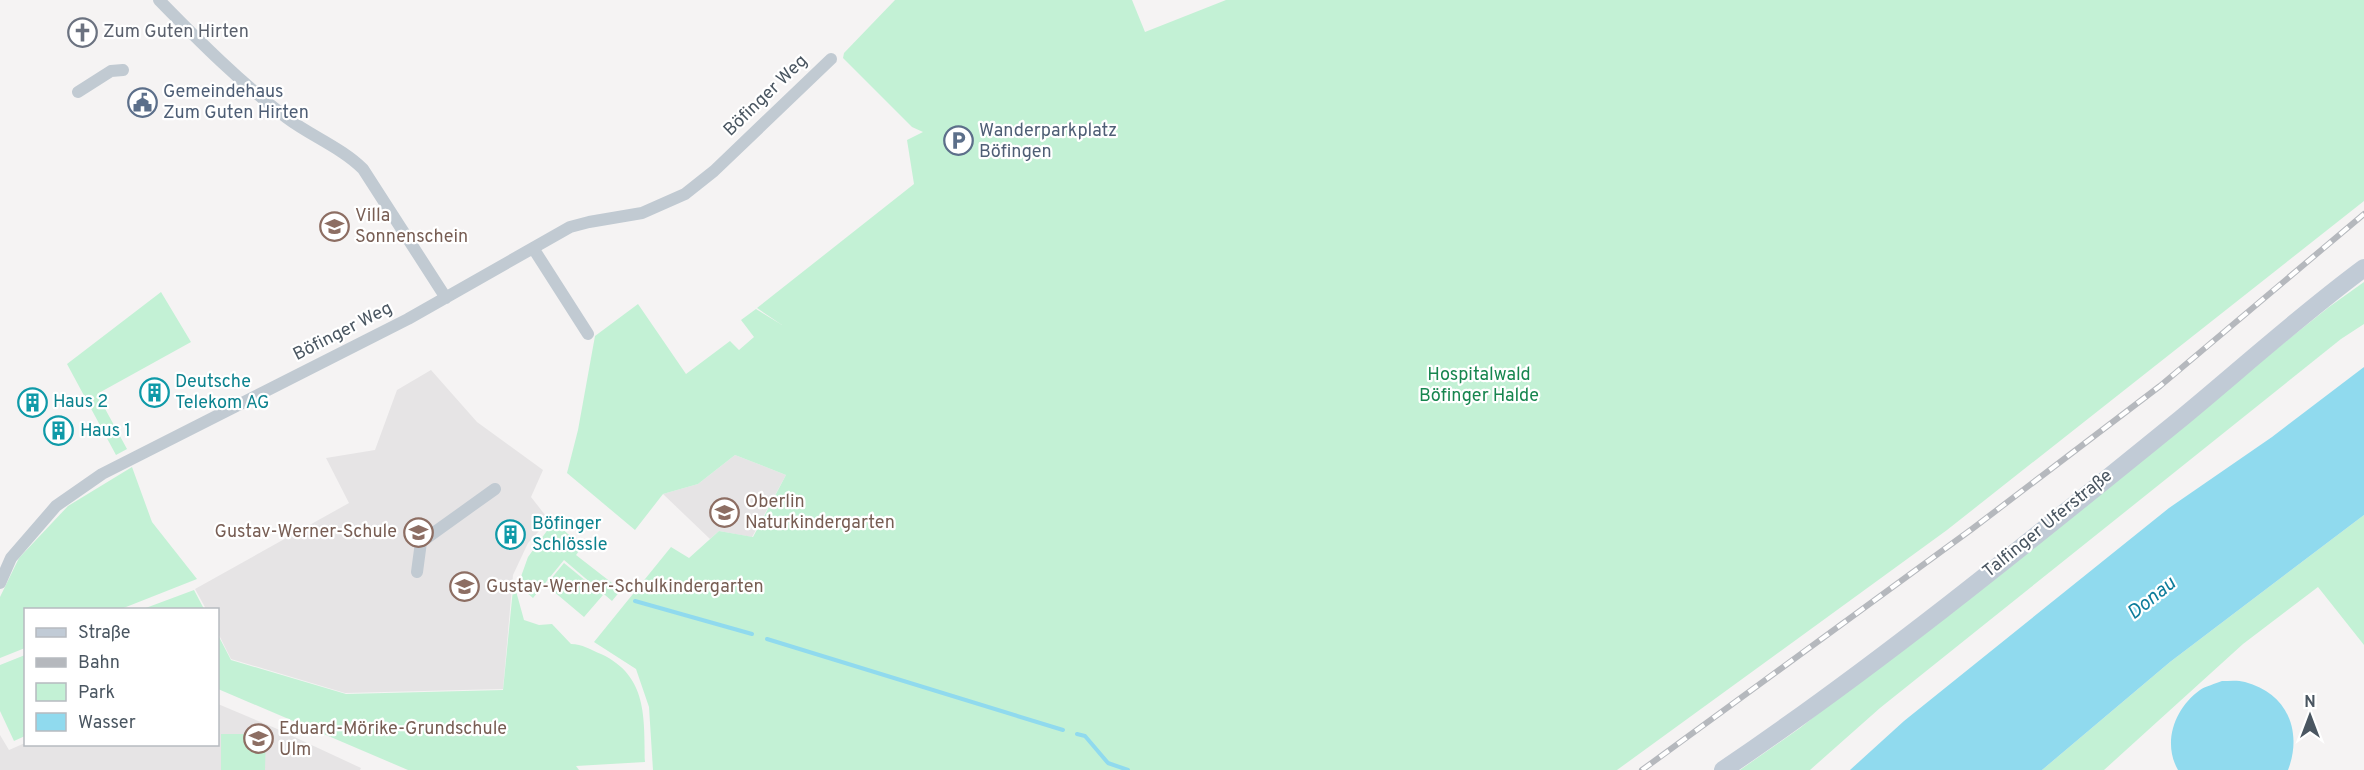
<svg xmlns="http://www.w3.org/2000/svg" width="2364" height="770" font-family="Overpass,sans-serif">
	<rect width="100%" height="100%" fill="#f5f3f3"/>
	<path fill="#e6e4e5" d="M 431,370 L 477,422 L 543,470 L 531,497 L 549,520 L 528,543 L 513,575 L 503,689 L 345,693 L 231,659 L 218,633 L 218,610 L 206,609 L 195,589 L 349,503 L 326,458 L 375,450 L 397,390 Z
		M 735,455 L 786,475 L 752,537 L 719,531 L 710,539 L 663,494 L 698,484 Z
		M 218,704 L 275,728 L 361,768 L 360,770 L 0,770 L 0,735 L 9,750 L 25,743 L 218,744 Z"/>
	<path fill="#c3f1d5" d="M 895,0 L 1132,0 L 1145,32 L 1226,0 L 2364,0 L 2364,201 L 1947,530 L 1617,770 L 653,770 L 649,707 L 636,669 L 594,642 L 671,547 L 689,558 L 719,531 L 753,537 L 786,475 L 735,455 L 698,484 L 663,494 L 635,530 L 567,473 L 578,430 L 595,336 L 638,304 L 686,374 L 730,341 L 739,350 L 754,337 L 741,320 L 756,309 L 782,325 L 757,308 L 914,184 L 907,140 L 923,132 L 912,127 L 843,58 L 844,53 Z
		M 2364,282 L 2364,324 L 2341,339 L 1880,708 L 1810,770 L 1740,770 L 1800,728 L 2329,307 Z
		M 161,292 L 191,342 L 97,394 L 127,449 L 116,455 L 67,364 Z
		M 132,467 L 152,522 L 197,579 L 121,609 L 26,610 L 25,648 L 0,658 L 0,597 L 19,558 L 68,506 Z
		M 2364,515 L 2364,645 L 2318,587 L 2243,644 L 2104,770 L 2042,770 L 2170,662 Z
		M 554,521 L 582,547 L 576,555 L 621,590 L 612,601 L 564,560 L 533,598 L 518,585 L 528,557 Z
		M 564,563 L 603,595 L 584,617 L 546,585 Z
		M 513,589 L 516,591 L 524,620 L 539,625 L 552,624 L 571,644 C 582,644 591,650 601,654 C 648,676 644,718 645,762 L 576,766 L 579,770 L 408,770 L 218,689 L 218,635 L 231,660 L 346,694 L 503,690 Z
		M 194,590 L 204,609 L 143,609 Z
		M 25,655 L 25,736 L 14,741 L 0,711 L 0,665 Z
		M 221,734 L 266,734 L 265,770 L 221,770 Z"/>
	<path fill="#90daee" d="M 2364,367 L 2364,515 L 2170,662 L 2042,770 L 1850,770 L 1904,721 L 2169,508 L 2272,437 Z
		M 2222,681 C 2229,681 2238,680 2245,682 C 2287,693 2303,731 2288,770 L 2178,770 C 2162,742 2175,708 2200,690 C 2206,686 2215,684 2222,681 Z"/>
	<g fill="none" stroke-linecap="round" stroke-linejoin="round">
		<path stroke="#90daee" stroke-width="4" d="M 635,601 L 752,634
			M 767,639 L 1063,730
			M 1077,734 L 1085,736 L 1108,763 L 1128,770"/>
		<path stroke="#c1cad2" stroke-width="12" d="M 159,0 C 200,42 241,83 287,118 C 311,136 342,148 363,169 L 446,298
			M 78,92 L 111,71 L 123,70
			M 533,248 L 588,334
			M 417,572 L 421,542 L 495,489
			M 0,583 L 11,558 L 56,506 L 102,474 L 408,319 L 570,227 L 589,222 L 642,213 L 685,194 L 714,171 L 831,59"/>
		<path stroke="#c1cbd6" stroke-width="18" d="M 1723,770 C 1881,663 2030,541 2178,421 C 2240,370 2299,316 2364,268"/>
		<defs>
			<path id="rail" d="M 1642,770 L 1972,529 L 2160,386 L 2364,214"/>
		</defs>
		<use href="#rail" stroke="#b5b8bd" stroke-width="6"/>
		<use href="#rail" stroke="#fff" stroke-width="4" stroke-dasharray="11" stroke-linecap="butt"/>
	</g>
	<defs>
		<symbol id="church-ring" viewBox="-11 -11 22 22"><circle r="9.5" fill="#fff" stroke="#6b7280" stroke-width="1.5"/><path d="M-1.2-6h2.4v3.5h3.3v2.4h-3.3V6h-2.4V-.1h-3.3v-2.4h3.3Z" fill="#6b7280"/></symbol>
		<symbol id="civic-ring" viewBox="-11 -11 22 22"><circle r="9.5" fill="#fff" stroke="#5c6f8a" stroke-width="1.5"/><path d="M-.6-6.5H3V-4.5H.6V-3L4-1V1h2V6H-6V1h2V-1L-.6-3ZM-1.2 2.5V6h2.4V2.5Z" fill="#5c6f8a"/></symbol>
		<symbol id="parking-ring" viewBox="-11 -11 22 22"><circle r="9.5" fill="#fff" stroke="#5c6f8a" stroke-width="1.5"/><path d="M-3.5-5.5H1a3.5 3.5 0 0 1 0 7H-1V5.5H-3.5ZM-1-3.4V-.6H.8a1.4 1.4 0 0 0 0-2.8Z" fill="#5c6f8a"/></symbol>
		<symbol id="school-ring" viewBox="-11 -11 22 22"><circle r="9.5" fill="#fff" stroke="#8d6e63" stroke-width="1.5"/><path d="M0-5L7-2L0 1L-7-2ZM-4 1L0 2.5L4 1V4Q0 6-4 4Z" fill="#8d6e63"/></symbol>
		<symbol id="building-ring" viewBox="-11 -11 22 22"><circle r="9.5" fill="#fff" stroke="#0f9aa8" stroke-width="1.5"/><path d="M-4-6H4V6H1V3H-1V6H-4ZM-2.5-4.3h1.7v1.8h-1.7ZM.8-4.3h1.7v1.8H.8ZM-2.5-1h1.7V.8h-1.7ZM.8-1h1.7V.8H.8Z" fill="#0f9aa8"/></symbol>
	</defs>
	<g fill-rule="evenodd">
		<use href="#church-ring" x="66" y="16" width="33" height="33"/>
		<use href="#civic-ring" x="126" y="86" width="33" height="33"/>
		<use href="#parking-ring" x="942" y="124" width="33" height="33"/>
		<use href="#school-ring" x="318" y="210" width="33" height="33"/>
		<use href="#building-ring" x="138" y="376" width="33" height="33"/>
		<use href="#building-ring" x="16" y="386" width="33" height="33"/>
		<use href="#building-ring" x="42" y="414" width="33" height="33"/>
		<use href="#school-ring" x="708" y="496" width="33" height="33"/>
		<use href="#school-ring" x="402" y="516" width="33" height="33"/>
		<use href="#building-ring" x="494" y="518" width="33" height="33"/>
		<use href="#school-ring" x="448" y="570" width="33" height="33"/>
		<use href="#school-ring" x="242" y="722" width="33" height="33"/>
	</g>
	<g text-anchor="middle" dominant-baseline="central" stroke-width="4.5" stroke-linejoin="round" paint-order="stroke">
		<g font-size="18" fill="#5b616d" stroke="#fff" text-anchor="start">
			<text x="103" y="32">Zum Guten Hirten</text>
		</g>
		<g font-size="18" fill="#4e5e75" stroke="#fff" text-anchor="start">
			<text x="163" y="92">Gemeindehaus<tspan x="163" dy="21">Zum Guten Hirten</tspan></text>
			<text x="979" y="131">Wanderparkplatz<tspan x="979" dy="21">Böfingen</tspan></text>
		</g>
		<g font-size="18" fill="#4a5661" stroke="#fff">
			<text transform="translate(766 96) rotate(-44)">Böfinger Weg</text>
			<text transform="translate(343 332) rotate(-27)">Böfinger Weg</text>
			<text transform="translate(2048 524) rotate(-39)">Talfinger Uferstraße</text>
		</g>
		<g font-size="18" fill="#785e54" stroke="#fff" text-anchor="start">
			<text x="355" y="216">Villa<tspan x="355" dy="21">Sonnenschein</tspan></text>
			<text x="745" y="502">Oberlin<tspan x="745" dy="21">Naturkindergarten</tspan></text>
			<text x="397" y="532" text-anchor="end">Gustav-Werner-Schule</text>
			<text x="486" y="587">Gustav-Werner-Schulkindergarten</text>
			<text x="279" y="729">Eduard-Mörike-Grundschule<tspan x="279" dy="21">Ulm</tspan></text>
		</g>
		<g font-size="18" fill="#17864f" stroke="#fff">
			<text x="1479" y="375">Hospitalwald<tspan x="1479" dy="21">Böfinger Halde</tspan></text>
		</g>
		<g font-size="18" fill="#0d838f" stroke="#fff" text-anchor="start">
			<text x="175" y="382">Deutsche<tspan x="175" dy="21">Telekom AG</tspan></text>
			<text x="53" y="402">Haus 2</text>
			<text x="80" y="431">Haus 1</text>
			<text x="532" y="524">Böfinger<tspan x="532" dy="21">Schlössle</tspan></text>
		</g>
		<g font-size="20" font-style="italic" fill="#0c7c9b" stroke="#fff">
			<text transform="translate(2152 599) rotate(-39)">Donau</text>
		</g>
	</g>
	<rect x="24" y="608" width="195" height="138" fill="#ffffff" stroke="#b7bbc0" stroke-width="1.5"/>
	<rect x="36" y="628" width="30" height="9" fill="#c1cbd6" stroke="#b7bbc0" stroke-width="1.5"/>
	<text x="78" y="638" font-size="18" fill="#4a5661">Straße</text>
	<rect x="36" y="658" width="30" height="9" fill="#b5b8bd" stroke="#b7bbc0" stroke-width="1.5"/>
	<text x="78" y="668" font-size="18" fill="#4a5661">Bahn</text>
	<rect x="36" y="683" width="30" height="18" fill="#c3f1d5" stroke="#b7bbc0" stroke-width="1.5"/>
	<text x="78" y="698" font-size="18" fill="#4a5661">Park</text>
	<rect x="36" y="713" width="30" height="18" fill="#90daee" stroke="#b7bbc0" stroke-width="1.5"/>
	<text x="78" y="728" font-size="18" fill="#4a5661">Wasser</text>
	<g transform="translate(2310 716)" stroke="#ffffff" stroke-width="4.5" paint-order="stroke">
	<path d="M0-4.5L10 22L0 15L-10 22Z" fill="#4a5661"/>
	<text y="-9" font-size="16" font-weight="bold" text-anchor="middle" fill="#4a5661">N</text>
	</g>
</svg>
